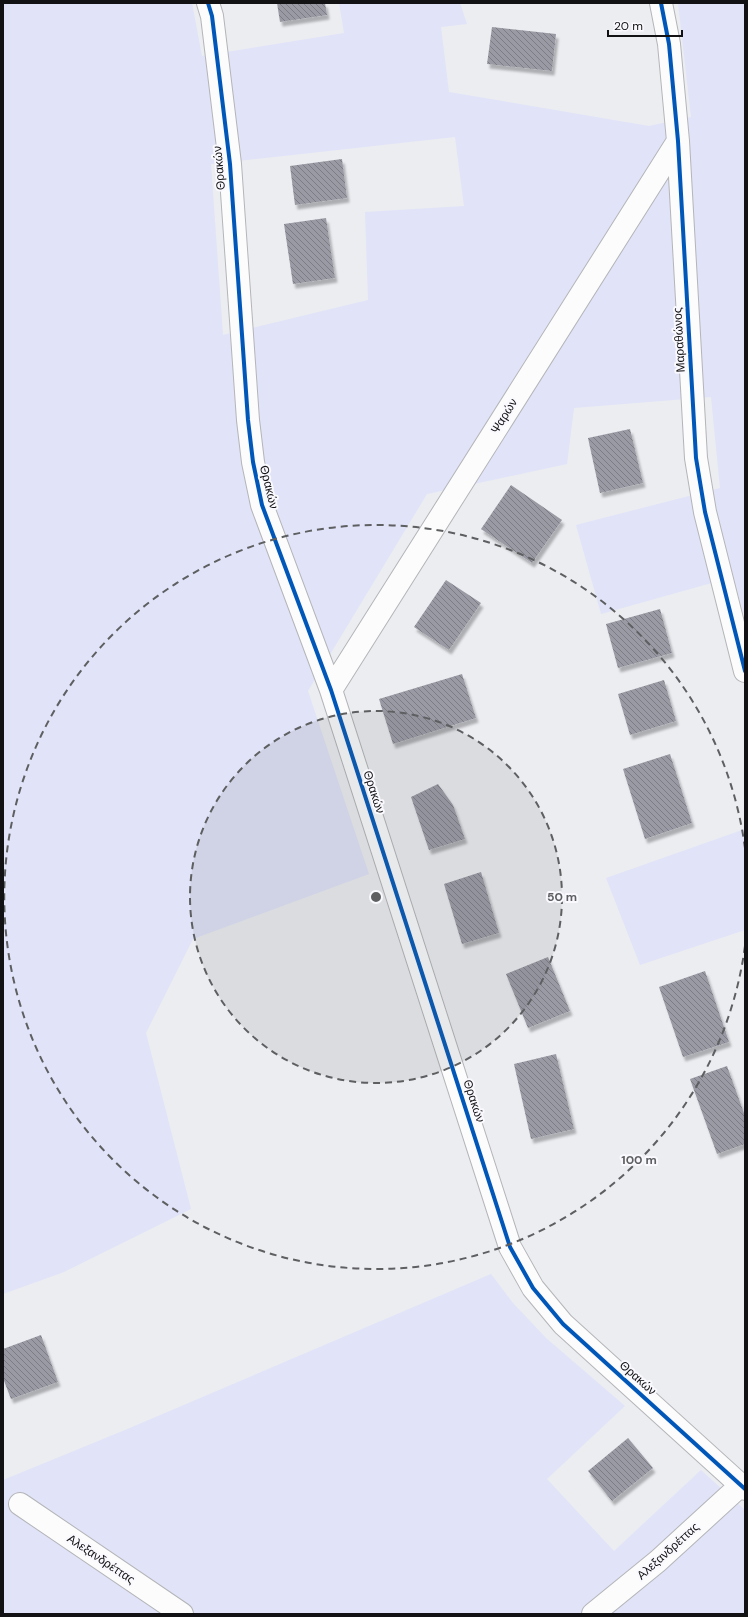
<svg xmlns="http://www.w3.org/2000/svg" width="748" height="1617" font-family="'DM Sans',sans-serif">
	<defs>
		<pattern id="building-back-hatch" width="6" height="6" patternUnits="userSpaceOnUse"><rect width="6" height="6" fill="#9a9aa5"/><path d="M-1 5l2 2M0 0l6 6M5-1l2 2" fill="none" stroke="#7c7c85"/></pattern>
		<filter id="shadow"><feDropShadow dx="2.5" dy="4.5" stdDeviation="1" flood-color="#0004"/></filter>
	</defs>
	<rect width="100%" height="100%" fill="#ecedf1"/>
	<path fill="#e1e3f8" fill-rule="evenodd" d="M 3,3 L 192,3 L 202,56 L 344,33 L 339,3 L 460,3 L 467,24 L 441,27 L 449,92 L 649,126 L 691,117 L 678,3 L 745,3 L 745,618 L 733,577 L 601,614 L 576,525 L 720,488 L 711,397 L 574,408 L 567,464 L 427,494 L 308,691 L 369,874 L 193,939 L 146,1033 L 191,1209 L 64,1272 L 3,1294 ZM 455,137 L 464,206 L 365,212 L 368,300 L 223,335 L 211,164 Z
		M 745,829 L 745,930 L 640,965 L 606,878 Z
		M 491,1274 L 513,1303 L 546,1338 L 625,1406 L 547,1479 L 614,1551 L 701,1470 L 745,1510 L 745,1614 L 3,1614 L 3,1480 L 125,1430 Z"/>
	<path fill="url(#building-back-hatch)" filter="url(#shadow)" d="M 277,3 L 325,3 L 327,15 L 280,22 Z
		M 492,27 L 556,34 L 552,71 L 487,64 Z
		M 342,159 L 347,198 L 295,205 L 290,166 Z
		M 326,218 L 335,278 L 293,284 L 284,224 Z
		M 630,429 L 643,483 L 600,493 L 588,438 Z
		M 511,485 L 562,520 L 532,563 L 481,529 Z
		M 446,580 L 481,603 L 449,650 L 414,627 Z
		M 660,609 L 672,653 L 618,668 L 606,624 Z
		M 462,674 L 476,718 L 393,744 L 379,699 Z
		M 664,680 L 676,721 L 630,735 L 618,694 Z
		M 670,754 L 692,823 L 645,839 L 623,769 Z
		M 438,784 L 453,805 L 465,839 L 429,850 L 411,797 Z
		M 481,872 L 499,933 L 462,944 L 444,884 Z
		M 548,957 L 570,1011 L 528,1028 L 506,974 Z
		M 705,971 L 729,1042 L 683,1057 L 659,987 Z
		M 556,1054 L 574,1129 L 531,1139 L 514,1064 Z
		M 727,1066 L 745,1116 L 745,1144 L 717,1154 L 690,1079 Z
		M 41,1335 L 58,1382 L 11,1399 L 3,1378 L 3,1349 Z
		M 628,1438 L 653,1468 L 612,1501 L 588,1471 Z"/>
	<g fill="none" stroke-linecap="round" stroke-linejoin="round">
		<defs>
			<path id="minor" d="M 208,3 L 212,16 L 230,164 L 248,420 L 253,462 L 262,505 L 331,690 L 510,1247 L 533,1288 L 563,1324 L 745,1489
				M 661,3 L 669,44 L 678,141 L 696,458 L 705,512 L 745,671
				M 331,690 L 678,141
				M 20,1504 L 182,1614
				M 593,1614 L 658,1561 L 741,1485"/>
		</defs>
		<use href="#minor" stroke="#b4b5b8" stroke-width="24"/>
		<use href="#minor" stroke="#fcfcfd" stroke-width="22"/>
		<defs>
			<path id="cycleway" d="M 208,3 L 212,16 L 230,164 L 248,420 L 253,462 L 262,505 L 331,690 L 510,1247 L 533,1288 L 563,1324 L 745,1489
				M 661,3 L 669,44 L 678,141 L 696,458 L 705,512 L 745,671"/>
		</defs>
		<use href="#cycleway" stroke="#f9f9fe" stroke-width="6"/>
		<use href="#cycleway" stroke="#0057b8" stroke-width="4"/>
	</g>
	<circle cx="376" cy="897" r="186" fill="#5e5f61" fill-opacity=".12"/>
	<g fill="none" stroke="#5e5f61" stroke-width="2" stroke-dasharray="7 5">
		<circle cx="376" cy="897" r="186"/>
		<path d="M745 946A372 372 0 1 1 745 848"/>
	</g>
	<g text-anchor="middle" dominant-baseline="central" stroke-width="4" stroke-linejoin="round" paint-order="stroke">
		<g font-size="12" fill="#121214" stroke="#f9f9fe">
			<text transform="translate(219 168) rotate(-95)">Θρακών</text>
			<text transform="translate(679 340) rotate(-93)">Μαραθώνος</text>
			<text transform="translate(504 416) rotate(-58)">Ψαρών</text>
			<text transform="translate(269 487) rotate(76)">Θρακών</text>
			<text transform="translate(374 792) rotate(72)">Θρακών</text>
			<text transform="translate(474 1101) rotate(72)">Θρακών</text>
			<text transform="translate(638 1378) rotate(42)">Θρακών</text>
			<text transform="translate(668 1551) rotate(-42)">Αλεξανδρέττας</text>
			<text transform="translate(101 1559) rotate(34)">Αλεξανδρέττας</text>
		</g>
	</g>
	<circle cx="376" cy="897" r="6" fill="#5e5f61" stroke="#f9f9fe" stroke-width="2"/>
	<g font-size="12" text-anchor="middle" font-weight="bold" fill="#5e5f61" stroke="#f9f9fe" stroke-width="4" stroke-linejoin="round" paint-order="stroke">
		<text x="562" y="901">50 m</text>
		<text x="639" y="1164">100 m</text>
	</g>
	<rect width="748" height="1617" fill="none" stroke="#121214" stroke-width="8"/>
	<path d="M608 30v6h74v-6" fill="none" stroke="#121214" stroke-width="2"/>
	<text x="614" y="30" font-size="12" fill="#121214" stroke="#f9f9fe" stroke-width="3" paint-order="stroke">20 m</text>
</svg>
